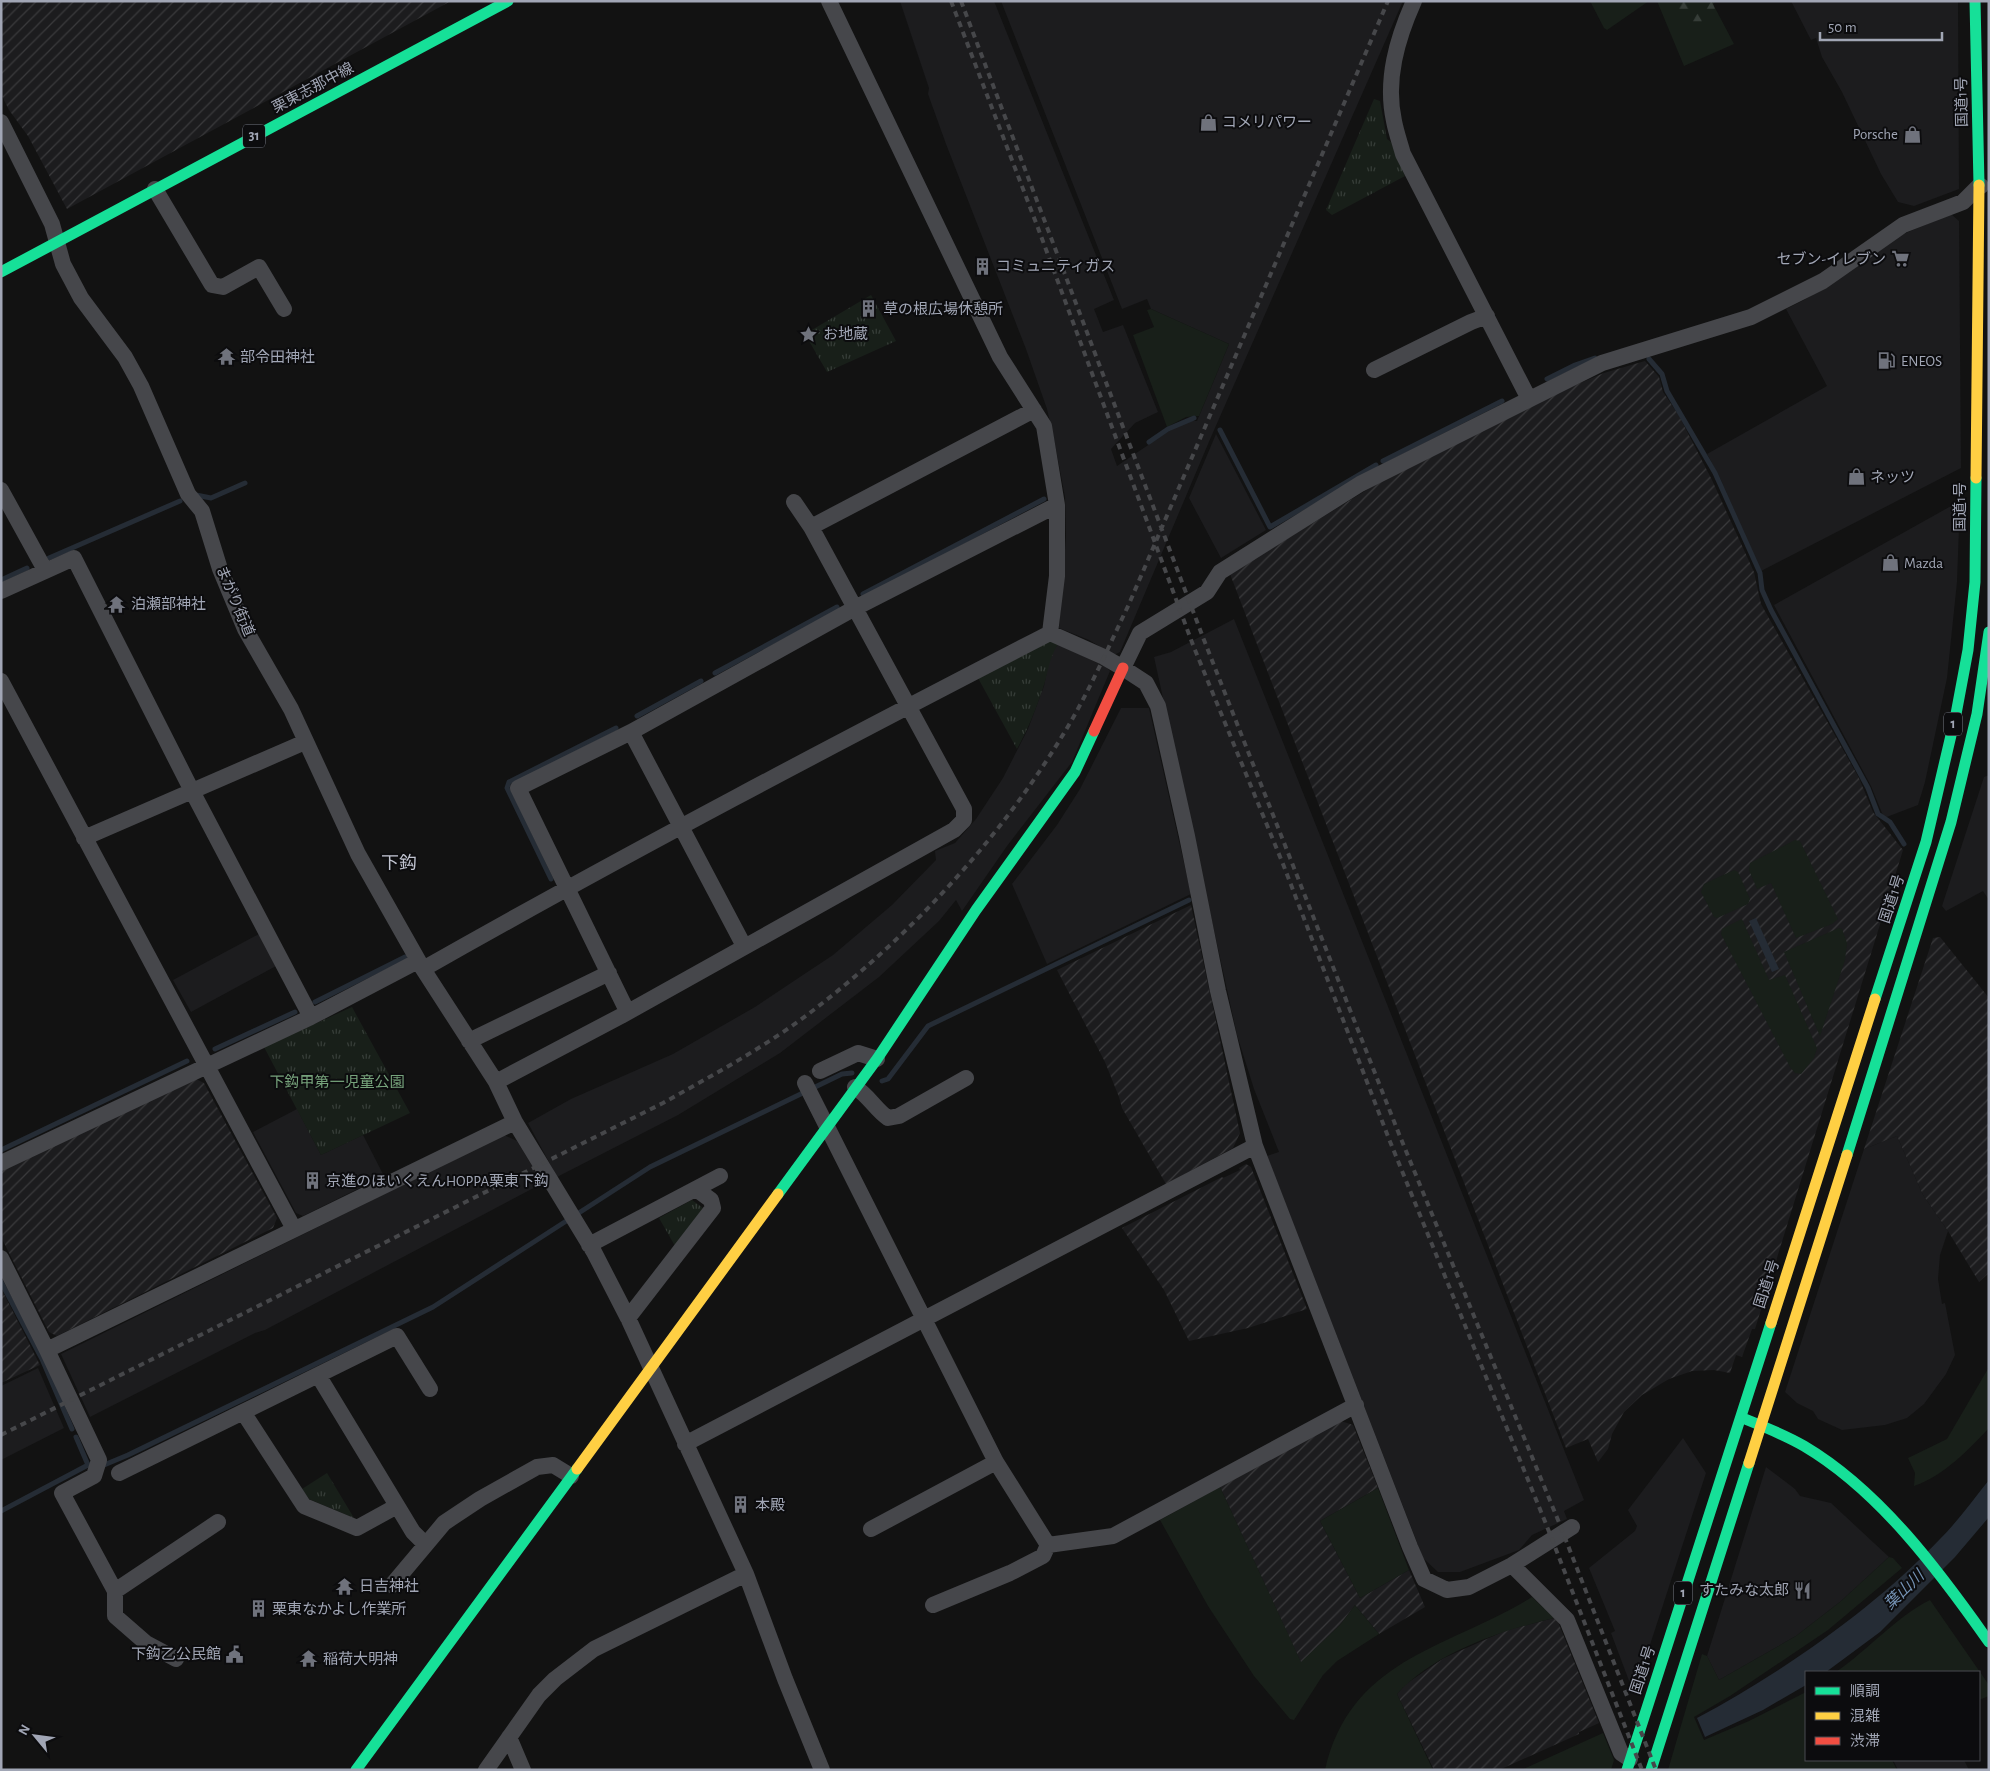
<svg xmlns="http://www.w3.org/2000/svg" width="1990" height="1771" font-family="'Alegreya Sans','Noto Sans JP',sans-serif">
	<defs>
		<pattern id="industrial-furrows" width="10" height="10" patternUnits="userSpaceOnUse" patternTransform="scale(1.25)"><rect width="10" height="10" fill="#1c1c1e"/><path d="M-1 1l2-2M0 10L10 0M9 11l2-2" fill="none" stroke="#3a3a3c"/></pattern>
		<pattern id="forest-firs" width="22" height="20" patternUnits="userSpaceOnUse" patternTransform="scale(1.25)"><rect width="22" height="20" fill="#181f19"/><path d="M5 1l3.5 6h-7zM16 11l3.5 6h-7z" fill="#363d38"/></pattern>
		<pattern id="park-tufts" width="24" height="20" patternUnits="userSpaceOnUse" patternTransform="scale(1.25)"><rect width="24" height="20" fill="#181f19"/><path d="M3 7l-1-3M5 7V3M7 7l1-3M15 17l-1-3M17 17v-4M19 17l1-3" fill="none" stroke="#363d38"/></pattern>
	</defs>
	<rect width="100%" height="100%" fill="#121212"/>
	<path fill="#1c1c1e" d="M 900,1 L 994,1 L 1114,300 L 1094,309 L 1103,332 L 1123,325 L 1158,412 L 1135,423 L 1111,449 L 1117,466 L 1169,431 L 1189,421 L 1197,421 L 1229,344 L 1151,309 L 1147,299 L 1122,309 L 1001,1 L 1403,1 L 1211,437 L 1120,652 L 1114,655 L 1089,640 L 1059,628 L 1066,536 L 1065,497 L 1054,439 L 1047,409 L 1026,349 L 946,144 L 928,94 L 929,88 Z
		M 1791,1 L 1958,1 L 1959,189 L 1914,206 L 1898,202 L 1881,174 L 1842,92 L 1822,57 L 1816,38 L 1811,40 Z
		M 1951,214 L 1959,221 L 1961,468 L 1761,571 L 1719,476 L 1707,454 L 1827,386 L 1786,309 L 1804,300 L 1851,271 L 1890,241 L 1908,232 Z
		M 1216,434 L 1266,530 L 1221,558 L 1189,498 Z
		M 1960,501 L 1957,582 L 1947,678 L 1925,782 L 1918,805 L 1884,818 L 1871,786 L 1774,605 Z
		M 1234,619 L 1584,1500 L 1564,1511 L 1567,1519 L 1532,1535 L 1519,1550 L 1460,1572 L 1438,1572 L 1423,1558 L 1267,1156 L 1279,1152 L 1254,1089 L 1237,1035 L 1154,657 L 1171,652 Z
		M 1058,644 L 1106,667 L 1110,671 L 1072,762 L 1007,846 L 962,911 L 956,900 L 939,921 L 879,977 L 780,1053 L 678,1115 L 557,1177 L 528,1123 L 571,1099 L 673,1054 L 755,1007 L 833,955 L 892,905 L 936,860 L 935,851 L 955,843 L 976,819 L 1003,778 L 1028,729 L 1044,686 L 1050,656 Z
		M 1121,708 L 1149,708 L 1191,894 L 1047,964 L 1012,884 L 1057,825 L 1080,789 Z
		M 1989,775 L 1989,900 L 1983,891 L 1946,911 L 1942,906 L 1984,777 Z
		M 259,934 L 276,966 L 191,1012 L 173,980 Z
		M 297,1109 L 321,1155 L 363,1135 L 384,1176 L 303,1216 L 296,1213 L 253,1132 Z
		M 504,1135 L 517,1141 L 543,1183 L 265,1330 L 255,1333 L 90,1417 L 61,1354 Z
		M 1897,1136 L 1923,1195 L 1948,1231 L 1940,1255 L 1938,1279 L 1942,1304 L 1945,1303 L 1955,1355 L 1946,1374 L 1924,1404 L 1907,1418 L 1885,1425 L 1842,1430 L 1818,1419 L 1813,1411 L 1797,1403 L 1785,1392 L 1864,1149 Z
		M 38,1368 L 64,1428 L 1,1460 L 1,1386 Z
		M 1683,1438 L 1706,1473 L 1634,1694 L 1611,1633 L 1615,1631 L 1589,1568 L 1635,1531 L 1637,1526 L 1628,1510 Z
		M 1766,1467 L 1795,1489 L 1800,1496 L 1831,1503 L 1889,1557 L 1840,1602 L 1796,1636 L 1719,1680 L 1707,1656 Z
		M 1893,1760 L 1964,1760 L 1969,1770 L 1898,1770 Z"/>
	<path fill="url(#industrial-furrows)" d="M 1,1 L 451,1 L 67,209 L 28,136 L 9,110 L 1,94 Z
		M 1645,361 L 1659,377 L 1663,392 L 1678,414 L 1712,480 L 1754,572 L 1761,604 L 1859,778 L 1873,812 L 1903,850 L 1755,1329 L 1752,1329 L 1742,1357 L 1736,1355 L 1730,1373 L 1714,1370 L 1692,1371 L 1669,1379 L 1642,1395 L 1624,1412 L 1612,1434 L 1608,1449 L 1598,1462 L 1588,1439 L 1566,1448 L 1230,574 L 1378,483 L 1568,388 L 1604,373 Z
		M 1191,905 L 1240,1133 L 1233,1148 L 1166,1184 L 1122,1108 L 1119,1097 L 1105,1062 L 1057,970 Z
		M 1940,937 L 1989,998 L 1989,1273 L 1979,1282 L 1948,1231 L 1923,1195 L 1897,1136 L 1864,1149 L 1933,938 Z
		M 192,1077 L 204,1083 L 277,1218 L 273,1228 L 57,1336 L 49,1332 L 1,1237 L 1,1171 Z
		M 1246,1164 L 1251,1167 L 1307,1309 L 1248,1328 L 1189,1341 L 1164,1290 L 1122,1228 L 1222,1177 L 1223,1178 L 1240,1170 L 1239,1168 Z
		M 1,1288 L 40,1365 L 1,1383 Z
		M 1341,1421 L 1353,1425 L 1378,1488 L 1320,1521 L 1360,1598 L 1409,1570 L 1425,1607 L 1379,1634 L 1355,1605 L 1340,1625 L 1301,1663 L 1220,1487 Z
		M 1554,1618 L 1558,1622 L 1599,1723 L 1579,1732 L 1579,1734 L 1499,1770 L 1434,1770 L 1397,1694 L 1406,1684 L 1444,1658 L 1507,1630 Z"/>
	<path fill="#181f19" d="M 1590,1 L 1649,1 L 1607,30 L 1604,28 Z
		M 1657,1 L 1716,1 L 1713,4 L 1734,44 L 1684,66 Z
		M 1151,309 L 1229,344 L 1199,416 L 1186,417 L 1167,427 L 1133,335 L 1154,327 L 1147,310 Z
		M 1795,840 L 1800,841 L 1838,919 L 1832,924 L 1796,938 L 1771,883 L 1757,889 L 1749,870 L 1750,863 Z
		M 1734,870 L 1738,872 L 1750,899 L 1748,904 L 1717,918 L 1714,917 L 1701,892 L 1704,884 Z
		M 1742,919 L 1769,980 L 1785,975 L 1817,1048 L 1814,1058 L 1801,1074 L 1795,1073 L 1790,1067 L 1721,934 L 1722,929 Z
		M 1839,928 L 1842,929 L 1847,943 L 1845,960 L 1820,1036 L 1784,952 Z
		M 1989,1367 L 1989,1428 C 1968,1450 1944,1476 1914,1486 L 1915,1473 L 1908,1458 L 1947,1439 Z
		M 1220,1487 L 1301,1662 L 1340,1625 L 1355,1605 L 1379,1634 L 1337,1661 L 1323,1675 L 1294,1720 L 1290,1719 L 1254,1676 L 1208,1606 L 1160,1520 Z
		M 1378,1488 L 1409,1570 L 1360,1598 L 1320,1521 Z
		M 1889,1557 L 1893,1558 L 1902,1568 L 1828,1630 L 1730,1696 L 1694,1717 L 1704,1740 L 1749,1721 L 1806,1692 L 1806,1760 L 1892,1760 L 1897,1770 L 1668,1770 L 1702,1654 L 1707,1656 L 1719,1680 L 1796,1636 L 1840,1602 Z
		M 1532,1597 L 1554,1618 C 1500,1631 1436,1652 1397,1694 L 1433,1770 L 1325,1770 C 1351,1657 1448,1649 1532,1597 Z
		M 1930,1600 L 1989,1685 L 1989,1696 L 1979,1700 L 1979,1672 L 1836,1672 C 1868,1650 1896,1617 1930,1600 Z
		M 1603,1733 L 1614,1760 L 1611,1770 L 1521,1770 Z"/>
	<path fill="url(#forest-firs)" d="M 1674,1 L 1712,1 L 1718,17 L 1689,33 Z"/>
	<path fill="url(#park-tufts)" d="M 1374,99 L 1380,101 L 1387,139 L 1391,142 L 1405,176 L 1332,215 L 1326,210 Z
		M 871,295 L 896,341 L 827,372 L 805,334 Z
		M 1053,641 L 1058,644 C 1049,658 1048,673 1043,688 C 1036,709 1028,729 1017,749 L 978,678 L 1045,642 Z
		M 352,1007 L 410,1113 L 321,1155 L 264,1047 Z
		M 692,1200 L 703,1208 L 675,1246 L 659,1218 Z
		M 327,1473 L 354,1518 L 309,1499 L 302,1489 Z"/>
	<path fill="#252c35" d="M 1756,918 L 1779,969 L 1772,972 L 1749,921 Z
		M 1989,1480 L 1989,1517 L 1955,1557 L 1880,1632 L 1826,1672 L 1806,1672 L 1806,1685 L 1763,1710 L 1705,1737 L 1697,1718 C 1780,1674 1875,1608 1940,1539 C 1958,1521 1973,1500 1989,1480 Z"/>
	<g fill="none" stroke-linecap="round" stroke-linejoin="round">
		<path stroke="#252c35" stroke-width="5" d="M 1649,359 L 1662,374 L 1667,391 L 1715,473 L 1760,573 L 1762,590 L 1771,610 L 1868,788 L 1878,814 L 1890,822 L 1904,844
			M 1547,379 L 1575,365 L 1595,358
			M 1220,430 L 1270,527 L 1376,465
			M 1149,442 L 1168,429 L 1194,418
			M 1383,461 L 1502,401
			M 196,495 L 211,498 L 245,483
			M 49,558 L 180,501
			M 1,580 L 27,568
			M 863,594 L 1044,499
			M 715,673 L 837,607
			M 637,716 L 701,681
			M 551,879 L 507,788 L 509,782 L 616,728
			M 315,1002 L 405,957
			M 215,1049 L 295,1012
			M 882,1081 L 888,1079 L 928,1026 L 1189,900
			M 1,1150 L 187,1061
			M 1,1282 L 42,1359 L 72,1429
			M 88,1465 L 104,1465 L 128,1455 L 433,1307 L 650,1167 L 842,1074 L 852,1073
			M 1,1511 L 88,1465 L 76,1437"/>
		<path stroke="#46474b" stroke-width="16" d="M 829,1 L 1000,357 L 1044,426 L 1057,505 L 1057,576 L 1050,633
			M 1414,1 C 1397,39 1385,80 1394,121 C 1396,132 1400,143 1403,154 L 1529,399
			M 1,122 L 52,224 L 63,264 L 81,298 L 125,357 L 141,386 L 188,494 L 202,511 L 220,569 L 245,629 L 291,709 L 358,854 L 423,969 C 629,852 839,742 1050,633 L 1104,657 L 1123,668 L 1146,683 L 1158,706 L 1187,836 L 1218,991 L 1255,1146 L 1410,1547 L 1424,1579 L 1447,1590 L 1469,1587 L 1512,1565 L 1572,1527
			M 155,189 L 212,285 L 223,287 L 259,267 L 284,309
			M 1374,370 L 1471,322 L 1487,316
			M 1,490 L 45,570
			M 811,527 L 1034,410
			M 1,591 L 74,558 L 192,791 L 311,1017
			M 1123,668 L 1140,633 L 1207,592 L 1220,572 L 1360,484 L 1602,363 L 1751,317 L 1823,281 L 1903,225 L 1963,202 L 1979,186 L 1981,186
			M 1,681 L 294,1229
			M 631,732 L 744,946
			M 84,838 L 305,742
			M 423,969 L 496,1082 L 515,1122 L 594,1252 L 628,1318 L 746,1574 L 785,1679 L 822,1770
			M 627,1011 L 518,788 L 631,732 L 855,608 L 1057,505
			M 469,1041 L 609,973
			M 820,1071 L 858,1053 L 877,1059
			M 496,1082 L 621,1016 L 954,830 L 964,820 L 964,809 L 811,527 L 794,502
			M 805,1083 L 996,1462 L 1048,1545
			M 855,1087 C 869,1096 876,1110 888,1118 L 899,1116 L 966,1078
			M 1,1163 L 311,1017 L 418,961
			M 589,1245 L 720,1176
			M 1,1258 L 47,1350 L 99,1460 L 94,1476 L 62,1493 L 115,1591 L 218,1522
			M 628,1318 L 713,1208 L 711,1200 L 696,1189
			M 47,1350 L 515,1122
			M 318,1375 L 243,1412 L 304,1506 L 357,1528 L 397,1506
			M 685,1444 L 1255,1146
			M 119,1473 L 243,1412
			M 871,1529 L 996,1462
			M 425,1544 L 413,1532 L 318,1375 L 397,1336 L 430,1389
			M 1048,1545 L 1113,1536 L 1356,1405
			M 1512,1565 L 1567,1620 L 1621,1753 L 1630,1759
			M 392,1585 L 444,1523 L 480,1499 L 537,1467 L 553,1465 L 571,1476
			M 115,1591 L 115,1616 L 146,1643 L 176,1659
			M 933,1605 L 1010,1573 L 1043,1556 L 1048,1545
			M 509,1737 L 523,1770
			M 486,1770 L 539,1695 L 555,1679 L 594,1649 L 746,1574"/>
		<path stroke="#16e098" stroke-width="11" d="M 1975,1 L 1979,185
			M 1,272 L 508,1
			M 1875,999 L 1926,842 L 1956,714 L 1968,650 L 1975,582 L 1976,478
			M 1847,1155 L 1951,822 L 1977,714 L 1989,632
			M 778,1194 L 877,1059 L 976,910 L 1075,772 L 1094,731
			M 1745,1419 C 1765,1427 1785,1435 1804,1446 C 1880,1491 1939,1571 1989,1642
			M 356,1770 L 577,1469
			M 1627,1770 L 1771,1323
			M 1651,1770 L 1749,1463"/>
		<path stroke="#ffcf43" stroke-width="11" d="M 1976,478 L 1979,185
			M 1771,1323 L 1875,999
			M 1749,1463 L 1847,1155
			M 577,1469 L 778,1194"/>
		<path stroke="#f24e42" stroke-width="11" d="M 1094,731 L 1123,668"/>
		<path stroke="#46474a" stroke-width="4" stroke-dasharray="6 5" stroke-linecap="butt" d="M 951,1 L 1038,228 L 1193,645 L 1283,864 L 1389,1139 L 1546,1524 L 1642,1770
			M 961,1 L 1204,640 L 1399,1134 L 1558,1520 L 1656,1770
			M 1,1435 L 663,1103 C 713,1075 765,1047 811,1012 C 914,933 1004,835 1070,723 C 1092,685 1110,644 1129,604 L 1388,1"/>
	</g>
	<defs>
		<symbol id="shop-bare" viewBox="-9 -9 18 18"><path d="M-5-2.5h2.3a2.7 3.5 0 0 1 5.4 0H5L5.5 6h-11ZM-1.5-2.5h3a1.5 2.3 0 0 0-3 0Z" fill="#6f727c" stroke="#0c0c0e" stroke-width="2.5" paint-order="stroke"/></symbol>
		<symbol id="supermarket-bare" viewBox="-9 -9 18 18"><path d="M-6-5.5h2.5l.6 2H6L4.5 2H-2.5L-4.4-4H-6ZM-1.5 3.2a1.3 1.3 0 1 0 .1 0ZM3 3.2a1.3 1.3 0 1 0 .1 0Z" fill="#6f727c" stroke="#0c0c0e" stroke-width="2.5" paint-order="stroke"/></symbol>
		<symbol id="building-bare" viewBox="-9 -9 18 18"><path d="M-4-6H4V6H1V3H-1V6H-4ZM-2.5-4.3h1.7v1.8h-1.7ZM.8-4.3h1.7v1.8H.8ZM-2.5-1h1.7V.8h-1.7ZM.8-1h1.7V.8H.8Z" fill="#6f727c" stroke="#0c0c0e" stroke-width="2.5" paint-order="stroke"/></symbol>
		<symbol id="sight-bare" viewBox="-9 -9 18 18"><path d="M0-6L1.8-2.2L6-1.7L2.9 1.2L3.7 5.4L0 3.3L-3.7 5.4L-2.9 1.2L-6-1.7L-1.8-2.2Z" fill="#6f727c" stroke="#0c0c0e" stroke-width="2.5" paint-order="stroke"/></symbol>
		<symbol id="temple-bare" viewBox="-9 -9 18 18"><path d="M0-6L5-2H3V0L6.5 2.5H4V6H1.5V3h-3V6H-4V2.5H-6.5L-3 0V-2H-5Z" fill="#6f727c" stroke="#0c0c0e" stroke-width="2.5" paint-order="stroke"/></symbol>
		<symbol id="fuel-bare" viewBox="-9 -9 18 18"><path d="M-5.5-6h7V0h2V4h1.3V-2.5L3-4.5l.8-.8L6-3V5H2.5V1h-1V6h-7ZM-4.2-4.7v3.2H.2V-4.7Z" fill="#6f727c" stroke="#0c0c0e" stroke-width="2.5" paint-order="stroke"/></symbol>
		<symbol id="restaurant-bare" viewBox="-9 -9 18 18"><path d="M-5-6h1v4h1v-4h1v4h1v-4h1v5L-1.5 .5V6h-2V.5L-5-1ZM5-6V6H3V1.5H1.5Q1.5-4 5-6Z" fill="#6f727c" stroke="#0c0c0e" stroke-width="2.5" paint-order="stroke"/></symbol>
		<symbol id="civic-bare" viewBox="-9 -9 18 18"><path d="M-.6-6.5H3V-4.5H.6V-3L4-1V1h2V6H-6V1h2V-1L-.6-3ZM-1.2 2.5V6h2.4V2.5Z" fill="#6f727c" stroke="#0c0c0e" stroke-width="2.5" paint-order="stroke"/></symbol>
	</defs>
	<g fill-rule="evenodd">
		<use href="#shop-bare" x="1196" y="110" width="25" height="25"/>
		<use href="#shop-bare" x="1900" y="122" width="25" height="25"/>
		<use href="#supermarket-bare" x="1888" y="246" width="25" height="25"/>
		<use href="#building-bare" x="970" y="254" width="25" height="25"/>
		<use href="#building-bare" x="856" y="296" width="25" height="25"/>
		<use href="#sight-bare" x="796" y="322" width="25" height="25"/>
		<use href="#temple-bare" x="214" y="344" width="25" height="25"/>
		<use href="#fuel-bare" x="1874" y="348" width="25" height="25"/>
		<use href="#shop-bare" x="1844" y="464" width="25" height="25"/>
		<use href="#shop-bare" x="1878" y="550" width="25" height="25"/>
		<use href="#temple-bare" x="104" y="592" width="25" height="25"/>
		<use href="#building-bare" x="300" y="1168" width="25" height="25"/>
		<use href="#building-bare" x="728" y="1492" width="25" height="25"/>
		<use href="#temple-bare" x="332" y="1574" width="25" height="25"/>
		<use href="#restaurant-bare" x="1790" y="1578" width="25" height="25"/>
		<use href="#building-bare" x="246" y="1596" width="25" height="25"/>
		<use href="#civic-bare" x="222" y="1642" width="25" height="25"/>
		<use href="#temple-bare" x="296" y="1646" width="25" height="25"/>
	</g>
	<g text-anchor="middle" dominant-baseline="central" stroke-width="4" stroke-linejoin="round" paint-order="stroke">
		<g fill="#0c0c0e" stroke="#747883" stroke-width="1">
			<rect x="243" y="124.5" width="22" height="23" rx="4"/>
			<rect x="1944" y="712.5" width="18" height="23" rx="4"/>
			<rect x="1674" y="1581.5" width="18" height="23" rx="4"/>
		</g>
		<g font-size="14" font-weight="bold" fill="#a1a6b5">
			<text x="254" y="136">31</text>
			<text x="1953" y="724">1</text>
			<text x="1683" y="1593">1</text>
		</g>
		<g font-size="15" fill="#a1a6b5" stroke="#0c0c0e">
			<text transform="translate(313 88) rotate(-28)">栗東志那中線</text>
			<text transform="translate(1962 102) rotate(-91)">国道1号</text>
			<text transform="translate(1960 507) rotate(-90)">国道1号</text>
			<text transform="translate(235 601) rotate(67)">まがり街道</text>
			<text transform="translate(1892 899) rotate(-72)">国道1号</text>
			<text transform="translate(1767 1284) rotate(-72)">国道1号</text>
			<text transform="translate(1643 1670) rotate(-72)">国道1号</text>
		</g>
		<g font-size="15" fill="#a1a6b5" stroke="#0c0c0e" text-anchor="start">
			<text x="1222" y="122">コメリパワー</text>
			<text x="1898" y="134" text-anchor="end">Porsche</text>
			<text x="1886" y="259" text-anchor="end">セブン-イレブン</text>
			<text x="996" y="266">コミュニティガス</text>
			<text x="883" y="309">草の根広場休憩所</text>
			<text x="823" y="334">お地蔵</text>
			<text x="240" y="357">部令田神社</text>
			<text x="1901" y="361">ENEOS</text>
			<text x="1870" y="477">ネッツ</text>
			<text x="1904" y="563">Mazda</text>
			<text x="131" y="604">泊瀬部神社</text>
			<text x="326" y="1181">京進のほいくえんHOPPA栗東下鈎</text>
			<text x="755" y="1505">本殿</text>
			<text x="359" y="1586">日吉神社</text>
			<text x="1789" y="1590" text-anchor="end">すたみな太郎</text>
			<text x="272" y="1609">栗東なかよし作業所</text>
			<text x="221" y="1654" text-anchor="end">下鈎乙公民館</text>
			<text x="323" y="1659">稲荷大明神</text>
		</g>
		<g font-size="15" fill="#76a27b" stroke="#0c0c0e">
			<text x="337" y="1082">下鈎甲第一児童公園</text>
		</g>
		<g font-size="16" font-style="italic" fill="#7492b4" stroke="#0c0c0e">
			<text transform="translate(1904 1590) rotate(-44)">葉山川</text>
		</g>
		<g font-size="18" fill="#c2c5d1" stroke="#0c0c0e">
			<text x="399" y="864">下鈎</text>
		</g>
	</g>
	<rect width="1990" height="1771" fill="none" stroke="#a1a6b5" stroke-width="5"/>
	<rect x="1805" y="1671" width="175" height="90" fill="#0c0c0e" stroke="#484a51"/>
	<rect x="1815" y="1687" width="25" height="8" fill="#16e098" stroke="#484a51"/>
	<text x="1850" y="1696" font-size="15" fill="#a1a6b5">順調</text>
	<rect x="1815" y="1712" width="25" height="8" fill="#ffcf43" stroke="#484a51"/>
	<text x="1850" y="1721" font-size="15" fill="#a1a6b5">混雑</text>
	<rect x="1815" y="1737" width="25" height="8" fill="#f24e42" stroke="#484a51"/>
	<text x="1850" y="1746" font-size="15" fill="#a1a6b5">渋滞</text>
	<g transform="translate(35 1736) rotate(299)" stroke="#0c0c0e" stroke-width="4" paint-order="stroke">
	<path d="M0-4L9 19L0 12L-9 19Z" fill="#a1a6b5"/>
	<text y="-8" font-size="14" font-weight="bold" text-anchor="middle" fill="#a1a6b5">N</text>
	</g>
	<path d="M1820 32v8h122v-8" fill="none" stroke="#a1a6b5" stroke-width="2.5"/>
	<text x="1828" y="32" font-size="15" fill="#a1a6b5" stroke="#0c0c0e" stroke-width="4" paint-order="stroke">50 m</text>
</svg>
